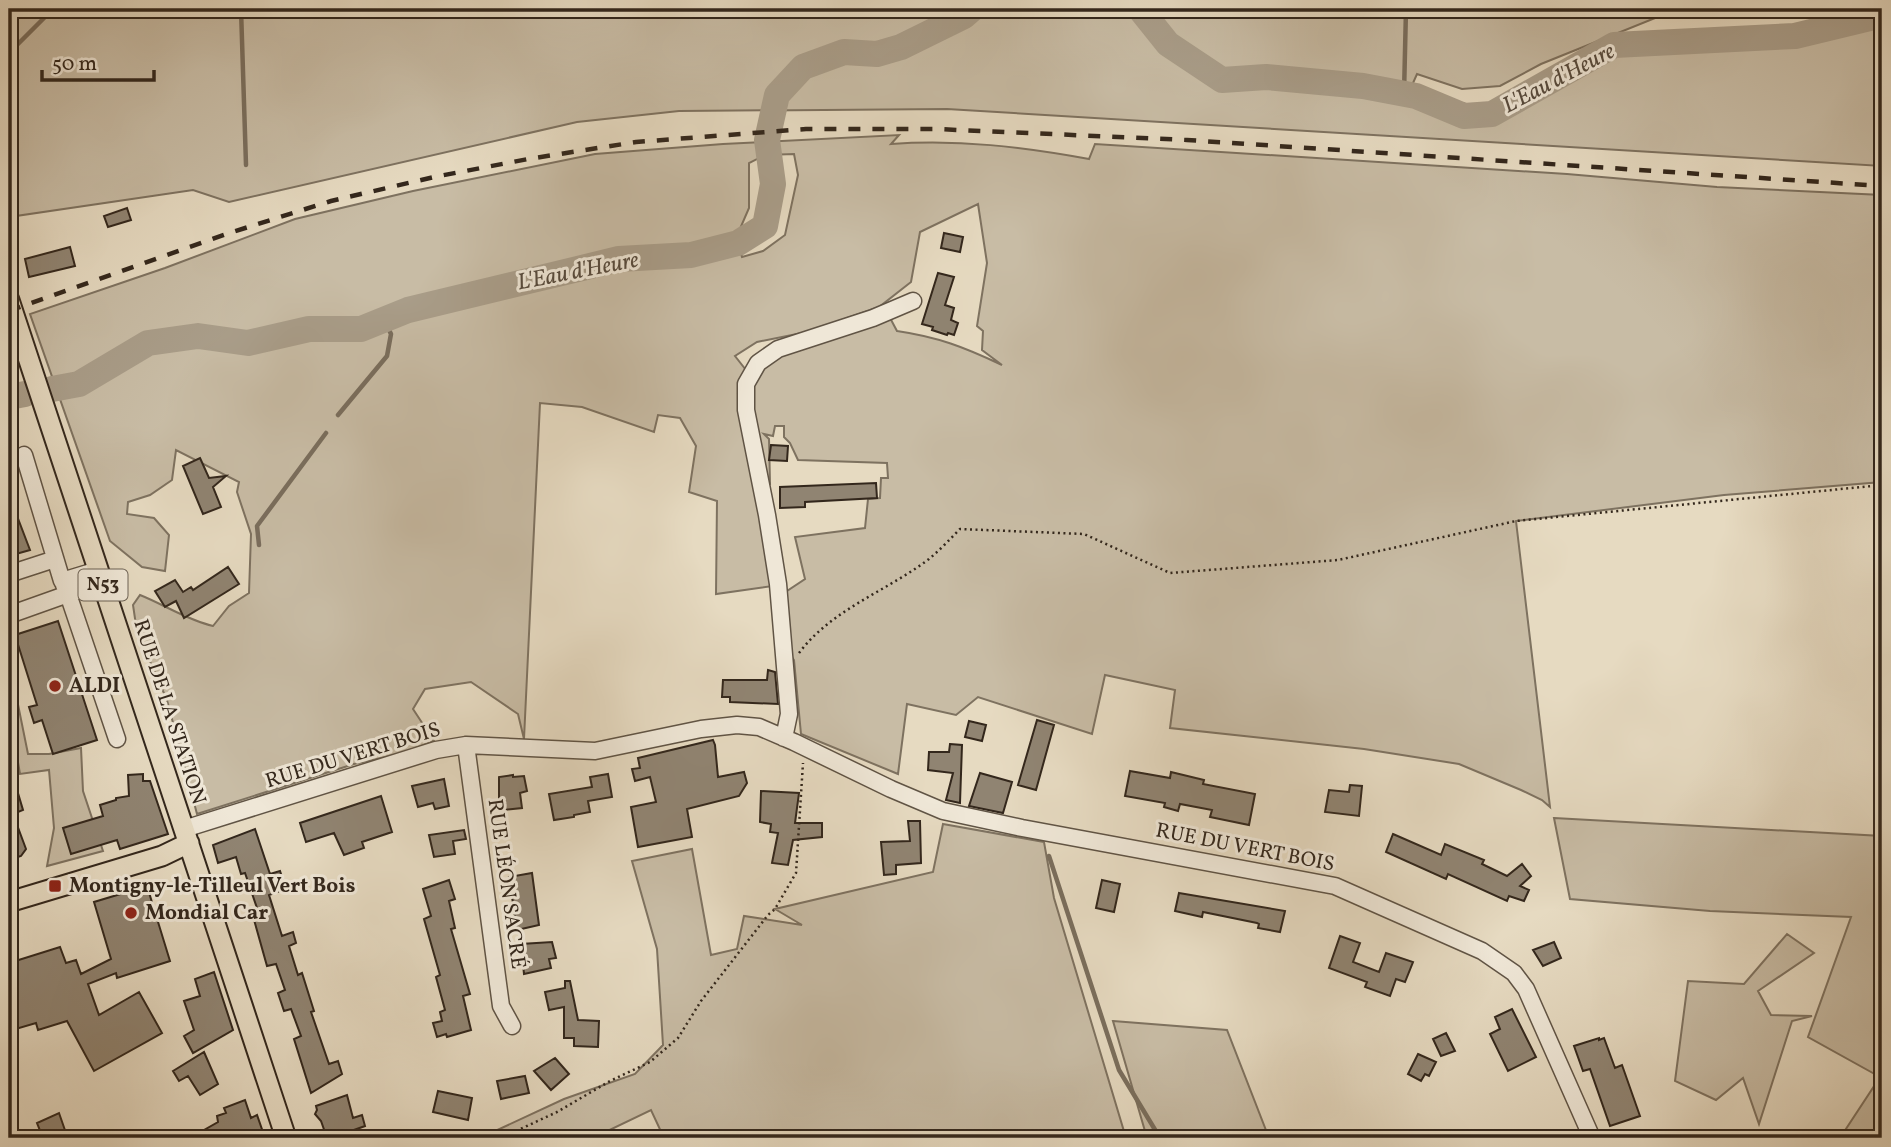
<svg xmlns="http://www.w3.org/2000/svg" width="1891" height="1147" font-family="Vollkorn,serif">
	<rect width="100%" height="100%" fill="#e6dac1"/>
	<filter id="stains"><feTurbulence type="fractalNoise" baseFrequency=".00286" numOctaves="4"/><feColorMatrix values="0 0 0 0 .2 0 0 0 0 .09 0 0 0 0 .02 0 0 0 .5 -.17"/></filter>
	<radialGradient id="worn" r=".72"><stop offset=".6" stop-color="#630" stop-opacity="0"/><stop offset="1" stop-color="#630" stop-opacity=".3"/></radialGradient>
	<path fill="#c8bca5" stroke="#7e7260" stroke-width="2" fill-rule="evenodd" d="M 9,9 L 1846,9 L 1826,16 L 1798,18 L 1660,16 L 1541,64 L 1500,86 L 1462,89 L 1417,74 L 1413,83 L 1413,106 L 1463,122 L 1494,120 L 1617,51 L 1801,45 L 1882,20 L 1882,166 L 947,109 L 679,111 L 577,122 L 229,202 L 193,190 L 9,217 Z
		M 899,135 L 891,144 C 959,139 1022,147 1089,159 L 1095,144 L 1567,174 L 1717,187 L 1882,195 L 1882,482 L 1724,495 L 1516,521 L 1550,807 L 1542,800 L 1521,790 L 1459,764 L 1364,749 L 1170,728 L 1175,690 L 1105,675 L 1092,734 L 978,697 L 956,715 L 907,704 L 898,774 L 801,734 L 794,660 L 789,653 L 781,595 L 805,579 L 795,537 L 865,528 L 868,499 L 880,498 L 881,478 L 888,478 L 887,463 L 798,460 L 790,443 L 784,437 L 784,426 L 775,426 L 773,436 L 764,434 L 769,439 L 770,483 L 763,476 L 748,390 L 738,394 L 773,586 L 716,594 L 717,501 L 689,492 L 696,446 L 680,418 L 658,415 L 654,432 L 582,407 L 540,403 L 524,739 L 518,714 L 471,682 L 425,689 L 413,709 L 434,741 L 400,754 L 354,764 L 197,814 L 167,700 L 137,632 L 133,605 L 140,595 C 165,605 187,620 213,626 L 229,606 L 249,593 L 251,534 L 237,492 L 239,482 L 176,450 L 172,480 L 150,495 L 128,502 L 127,514 L 154,518 L 169,535 L 165,571 L 142,567 L 110,541 L 30,314 L 165,268 L 295,219 L 413,191 L 595,154 L 723,144 ZM 794,154 L 798,175 L 785,235 L 763,251 L 742,257 L 736,238 L 749,208 L 749,163 L 765,155 ZM 978,204 L 987,263 L 977,326 L 983,331 L 982,350 L 1002,365 C 964,347 938,337 897,331 L 889,316 L 779,351 L 746,370 L 735,356 L 757,342 L 807,332 L 879,307 L 911,282 L 920,232 Z
		M 9,660 L 28,754 L 49,754 L 81,748 L 83,791 L 103,851 L 47,866 L 54,828 L 49,770 L 20,774 L 9,709 Z
		M 1554,818 L 1882,836 L 1882,1138 L 1840,1138 L 1880,1077 L 1808,1037 L 1851,917 L 1710,911 L 1570,899 Z
		M 943,824 L 1044,842 L 1054,898 L 1126,1138 L 664,1138 L 651,1110 L 593,1138 L 480,1138 L 564,1099 L 635,1074 L 663,1045 L 657,949 L 632,861 L 692,849 L 711,955 L 737,949 L 744,916 L 802,925 L 775,909 L 933,872 Z
		M 1787,934 L 1814,953 L 1758,991 L 1771,1015 L 1812,1016 L 1792,1021 L 1759,1124 L 1743,1078 L 1716,1100 L 1675,1081 L 1688,981 L 1744,984 Z
		M 1113,1021 L 1227,1030 L 1269,1138 L 1147,1138 Z"/>
	<g fill="none" stroke-linecap="round" stroke-linejoin="round">
		<path stroke="#7a6e5d" stroke-width="4.5" d="M 241,9 L 246,165
			M 9,53 L 53,9
			M 1404,94 L 1406,9
			M 338,415 L 387,356 L 391,334 L 384,320
			M 259,545 L 257,526 L 326,433
			M 1049,856 L 1119,1070 L 1160,1138"/>
		<path stroke="#a99d89" stroke-width="26" d="M 1140,9 L 1168,44 L 1222,80 L 1266,77 L 1363,86 L 1416,96 L 1464,116 L 1492,114 L 1614,45 L 1795,36 L 1882,15
			M 52,389 L 79,384 L 148,343 L 198,336 L 248,343 L 309,329 L 361,329 L 408,310 L 619,259 L 691,255 L 738,243 L 765,226 L 773,184 L 767,140 L 777,95 L 803,67 L 844,52 L 877,54 L 901,47 L 964,16 L 972,9
			M 9,397 L 25,394"/>
	</g>
	<path fill="#908472" stroke="#33271c" stroke-width="2" d="M 127,208 L 131,220 L 108,227 L 104,216 Z
		M 944,233 L 963,237 L 960,252 L 941,248 Z
		M 70,247 L 75,266 L 29,277 L 25,259 Z
		M 938,273 L 954,277 L 945,305 L 954,308 L 951,320 L 958,323 L 954,335 L 948,333 L 947,335 L 932,330 L 933,327 L 922,324 Z
		M 771,445 L 788,446 L 787,461 L 769,460 Z
		M 200,458 L 209,478 L 226,476 L 213,487 L 221,507 L 203,514 L 183,466 Z
		M 876,483 L 877,498 L 805,502 L 805,507 L 780,508 L 780,487 Z
		M 9,495 L 30,550 L 9,556 Z
		M 228,567 L 239,584 L 184,618 L 176,601 L 165,607 L 155,591 L 175,580 L 183,592 L 191,587 L 193,590 Z
		M 58,621 L 97,740 L 53,754 L 42,720 L 34,723 L 29,707 L 37,705 L 15,635 Z
		M 768,670 L 775,672 L 778,704 L 730,702 L 730,697 L 722,697 L 723,680 L 767,680 Z
		M 1037,720 L 1054,725 L 1036,790 L 1018,785 Z
		M 969,721 L 986,725 L 982,741 L 965,737 Z
		M 713,740 L 715,745 L 718,777 L 744,772 L 747,783 L 739,796 L 687,809 L 692,837 L 638,847 L 631,807 L 656,802 L 650,777 L 635,781 L 632,769 L 640,768 L 638,758 Z
		M 950,744 L 962,745 L 960,803 L 946,800 L 953,773 L 928,770 L 929,752 L 949,752 Z
		M 1130,771 L 1170,778 L 1171,772 L 1204,780 L 1203,784 L 1255,794 L 1249,825 L 1210,817 L 1212,810 L 1180,804 L 1178,811 L 1164,807 L 1165,803 L 1125,796 Z
		M 9,773 L 12,773 L 23,810 L 13,814 L 26,849 L 21,856 L 15,858 L 9,854 Z
		M 980,773 L 1012,782 L 1003,813 L 969,806 Z
		M 143,774 L 143,781 L 150,781 L 168,834 L 120,849 L 117,840 L 71,854 L 63,828 L 103,816 L 100,805 L 116,800 L 116,798 L 129,796 L 128,775 Z
		M 608,774 L 612,797 L 588,801 L 590,812 L 574,815 L 574,817 L 554,820 L 549,794 L 592,787 L 590,777 Z
		M 513,775 L 513,777 L 524,776 L 527,791 L 520,793 L 522,808 L 504,810 L 502,803 L 499,803 L 499,777 Z
		M 444,779 L 449,806 L 435,809 L 433,803 L 418,807 L 412,786 Z
		M 1350,785 L 1362,786 L 1359,816 L 1325,812 L 1329,790 L 1349,792 Z
		M 761,791 L 799,793 L 795,823 L 822,823 L 822,837 L 793,840 L 788,865 L 772,863 L 778,833 L 770,832 L 771,824 L 760,822 Z
		M 381,796 L 392,832 L 362,842 L 364,848 L 344,855 L 334,833 L 306,842 L 300,823 Z
		M 908,821 L 920,821 L 921,863 L 896,865 L 896,874 L 884,875 L 881,842 L 910,841 Z
		M 255,829 L 270,874 L 280,871 L 286,889 L 269,895 L 282,936 L 293,932 L 296,943 L 289,946 L 298,975 L 302,973 L 314,1011 L 311,1012 L 329,1064 L 338,1061 L 342,1074 L 311,1093 L 294,1039 L 301,1036 L 291,1009 L 284,1011 L 278,993 L 285,990 L 276,964 L 267,966 L 251,909 L 257,908 L 245,873 L 241,874 L 236,857 L 218,863 L 213,845 Z
		M 464,830 L 466,839 L 453,841 L 455,854 L 434,857 L 429,835 Z
		M 1393,834 L 1441,855 L 1445,844 L 1484,860 L 1482,864 L 1507,876 L 1522,864 L 1531,876 L 1520,886 L 1529,890 L 1524,901 L 1509,896 L 1507,901 L 1448,874 L 1446,879 L 1386,852 Z
		M 532,873 L 539,925 L 517,930 L 509,877 Z
		M 449,880 L 455,899 L 449,901 L 455,928 L 451,929 L 470,994 L 463,996 L 471,1030 L 447,1037 L 446,1034 L 437,1037 L 433,1023 L 442,1021 L 440,1012 L 445,1010 L 436,977 L 440,975 L 424,919 L 431,916 L 423,889 Z
		M 1102,880 L 1120,884 L 1114,912 L 1096,908 Z
		M 147,886 L 170,961 L 117,978 L 116,973 L 88,984 L 99,1015 L 139,992 L 162,1033 L 94,1071 L 67,1021 L 38,1030 L 36,1023 L 9,1031 L 9,963 L 60,947 L 66,963 L 76,960 L 81,974 L 111,959 L 94,902 Z
		M 1179,893 L 1285,911 L 1280,932 L 1258,928 L 1259,924 L 1257,923 L 1203,912 L 1202,917 L 1175,911 Z
		M 1340,936 L 1360,943 L 1353,962 L 1379,972 L 1386,953 L 1413,962 L 1405,982 L 1396,979 L 1390,996 L 1365,987 L 1367,982 L 1329,968 Z
		M 552,942 L 556,958 L 549,959 L 551,968 L 524,974 L 521,944 Z
		M 1554,942 L 1561,958 L 1543,966 L 1533,950 Z
		M 214,972 L 233,1030 L 193,1053 L 184,1036 L 194,1030 L 184,1001 L 200,996 L 195,979 Z
		M 565,981 L 570,981 L 578,1020 L 599,1021 L 598,1047 L 574,1046 L 574,1038 L 564,1038 L 564,1007 L 549,1010 L 545,992 L 565,988 Z
		M 1512,1009 L 1536,1057 L 1508,1071 L 1490,1034 L 1500,1029 L 1495,1017 Z
		M 1446,1033 L 1455,1051 L 1441,1056 L 1433,1039 Z
		M 1599,1038 L 1599,1040 L 1604,1038 L 1615,1068 L 1622,1065 L 1640,1116 L 1610,1126 L 1590,1069 L 1583,1071 L 1574,1046 Z
		M 204,1052 L 218,1084 L 200,1095 L 188,1076 L 179,1081 L 173,1071 Z
		M 1418,1054 L 1436,1062 L 1429,1076 L 1425,1074 L 1421,1081 L 1408,1074 Z
		M 555,1058 L 569,1074 L 551,1090 L 534,1071 Z
		M 525,1076 L 529,1093 L 501,1099 L 497,1081 Z
		M 438,1091 L 472,1098 L 468,1120 L 433,1112 Z
		M 347,1095 L 353,1118 L 362,1115 L 365,1126 L 354,1130 L 356,1138 L 327,1138 L 321,1121 L 315,1114 L 317,1110 L 316,1106 Z
		M 245,1100 L 251,1118 L 257,1115 L 265,1138 L 190,1138 L 218,1122 L 217,1116 L 226,1113 L 224,1108 Z
		M 59,1113 L 67,1136 L 60,1138 L 43,1138 L 37,1123 Z"/>
	<g fill="none" stroke-linecap="round" stroke-linejoin="round">
		<defs>
			<path id="minor" d="M 24,455 L 62,581 L 98,570
				M 9,574 L 55,559
				M 64,585 L 68,594 L 102,583
				M 9,615 L 68,594 L 117,739
				M 784,738 L 789,714 L 778,584 L 767,515 L 746,410 L 746,384 L 758,363 L 778,349 L 873,318 L 913,301
				M 466,745 L 501,1006 L 512,1026
				M 184,829 L 436,750 L 466,745 L 595,751 L 701,729 L 737,725 L 759,727 L 794,742 L 891,789 L 943,811 L 1022,828 L 1335,886 L 1482,951 L 1514,973 L 1526,989 L 1592,1138"/>
			<path id="major" d="M 9,300 L 286,1138
				M 9,902 L 162,856 L 189,843"/>
		</defs>
		<use href="#minor" stroke="#605445" stroke-width="19"/>
		<use href="#major" stroke="#33271c" stroke-width="23"/>
		<path stroke="#33271c" stroke-width="2.5" stroke-dasharray="2 3.5" stroke-linecap="butt" d="M 799,653 C 832,609 887,591 929,559 C 940,550 950,539 960,529 L 1084,534 L 1170,573 L 1338,560 L 1516,521 L 1882,485
			M 501,1138 L 557,1112 L 610,1081 L 650,1062 L 678,1038 L 701,1001 L 768,915 L 775,909 L 796,873 L 803,763"/>
		<use href="#minor" stroke="#efe7d7" stroke-width="16"/>
		<use href="#major" stroke="#e6dac1" stroke-width="19"/>
		<path stroke="#33271c" stroke-width="4.5" stroke-dasharray="12 12" stroke-linecap="butt" d="M 9,311 L 226,234 L 331,201 L 434,177 L 528,159 L 636,142 L 806,129 L 936,129 L 1187,140 L 1882,186"/>
	</g>
	<g fill="#8f2418" stroke="#efe7d7" stroke-width="2.5">
		<circle cx="55" cy="686" r="7"/>
		<rect x="48" y="879" width="14" height="14" rx="3.5"/>
		<circle cx="131" cy="913" r="7"/>
	</g>
	<g text-anchor="middle" dominant-baseline="central" stroke-width="6" stroke-linejoin="round" paint-order="stroke">
		<rect fill="#efe7d7" stroke="#6b6154" stroke-width="2" x="78.5" y="569.5" width="49" height="31" rx="5"/>
		<g font-size="19" font-weight="bold" fill="#33271c">
			<text x="103" y="585">N53</text>
		</g>
		<g font-size="21" font-weight="bold" fill="#33271c" stroke="#efe7d7" text-anchor="start">
			<text x="69" y="686">ALDI</text>
			<text x="69" y="886">Montigny-le-Tilleul Vert Bois</text>
			<text x="145" y="913">Mondial Car</text>
		</g>
		<g font-size="21" fill="#33271c" stroke="#efe7d7">
			<text transform="translate(169 712) rotate(72)">RUE DE LA STATION</text>
			<text transform="translate(353 756) rotate(-17)">RUE DU VERT BOIS</text>
			<text transform="translate(1245 848) rotate(11)">RUE DU VERT BOIS</text>
			<text transform="translate(506 884) rotate(82)">RUE LÉON SACRÉ</text>
		</g>
		<g font-size="23" font-style="italic" fill="#564a3d" stroke="#efe7d7">
			<text transform="translate(1559 79) rotate(-28)">L'Eau d'Heure</text>
			<text transform="translate(578 272) rotate(-11)">L'Eau d'Heure</text>
		</g>
	</g>
	<rect width="1891" height="1147" fill="none" stroke="#e6dac1" stroke-width="35"/>
	<rect x="10" y="10" width="1870" height="1126" fill="none" stroke="#33271c" stroke-width="3.5"/>
	<rect x="18" y="18" width="1856" height="1112" fill="none" stroke="#33271c" stroke-width="2"/>
	<path d="M42 70v10h112v-10" fill="none" stroke="#33271c" stroke-width="3.5"/>
	<text x="52" y="70" font-size="21" fill="#33271c" stroke="#efe7d7" stroke-width="5" paint-order="stroke">50 m</text>
	<rect width="100%" height="100%" filter="url(#stains)"/>
	<rect width="100%" height="100%" fill="url(#worn)"/>
</svg>
